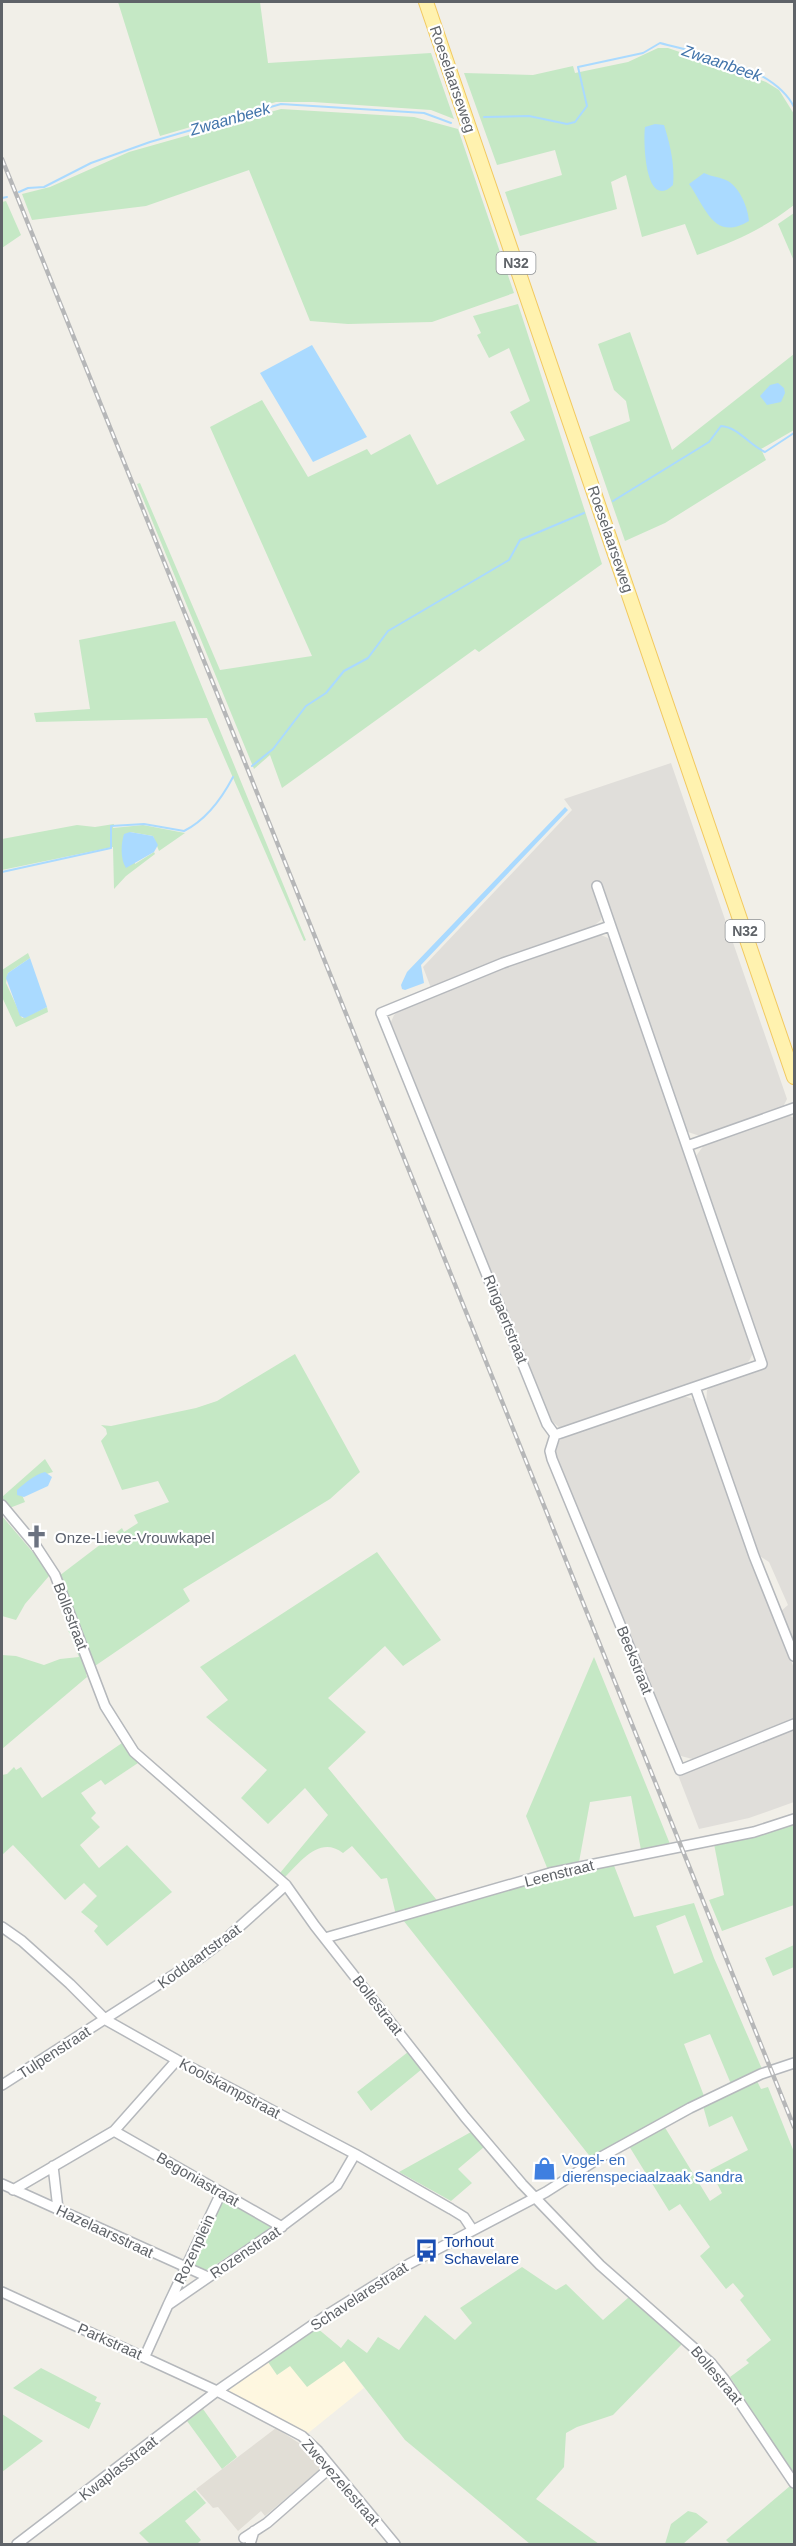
<svg xmlns="http://www.w3.org/2000/svg" width="796" height="2546" font-family="Helvetica,sans-serif">
	<rect width="100%" height="100%" fill="#f1efe8"/>
	<path fill="#fef7e0" d="M 344,2361 L 364,2388 L 307,2434 L 225,2392 L 268,2362 L 277,2375 L 290,2366 Z"/>
	<path fill="#e0deda" d="M 671,763 L 787,1099 L 783,1107 L 703,1137 L 688,1132 L 684,1126 L 599,882 L 592,885 L 602,913 L 601,920 L 591,928 L 431,988 L 423,967 L 572,810 L 564,799 Z
		M 601,935 L 608,938 L 613,944 L 752,1348 L 752,1355 L 749,1361 L 742,1367 L 568,1427 L 560,1428 L 549,1419 L 391,1022 L 394,1015 L 401,1009 L 504,967 L 593,936 Z
		M 788,1115 L 794,1118 L 794,1645 L 781,1611 L 788,1605 L 769,1562 L 758,1555 L 706,1406 L 707,1390 L 712,1386 L 767,1366 L 696,1156 L 704,1145 Z
		M 679,1397 L 687,1397 L 695,1400 L 698,1406 L 750,1558 L 794,1668 L 794,1720 L 696,1760 L 681,1756 L 676,1750 L 556,1458 L 555,1451 L 557,1443 L 563,1438 Z
		M 794,1728 L 794,1802 L 749,1818 L 699,1829 L 678,1775 Z"/>
	<path fill="#e1ded6" d="M 276,2428 L 308,2449 L 322,2463 L 322,2468 L 265,2516 L 261,2511 L 238,2531 L 218,2507 L 213,2508 L 196,2489 Z"/>
	<path fill="#c5e8c5" fill-rule="evenodd" d="M 118,2 L 260,2 L 268,63 L 431,53 L 454,119 L 431,110 L 313,102 L 276,102 L 160,136 Z
		M 658,48 L 668,48 L 718,65 L 766,82 L 779,90 L 794,114 L 794,205 C 760,231 737,240 697,255 L 685,224 L 642,237 L 626,175 L 611,182 L 617,209 L 520,236 L 505,192 L 562,175 L 555,150 L 497,165 L 464,73 L 533,75 L 573,66 L 575,73 L 628,62 Z
		M 281,109 L 414,117 L 458,129 L 514,293 L 432,322 L 348,324 L 310,321 L 249,170 L 146,206 L 32,220 L 22,194 L 50,187 L 129,152 Z
		M 6,201 L 21,235 L 2,248 L 2,202 Z
		M 794,213 L 794,261 L 778,224 Z
		M 518,304 L 602,564 L 479,652 L 475,649 L 282,788 L 270,755 L 254,769 L 137,484 L 140,483 L 220,670 L 312,656 L 210,427 L 262,400 L 308,477 L 367,449 L 371,455 L 410,434 L 437,485 L 525,440 L 510,412 L 530,401 L 509,348 L 489,358 L 477,335 L 481,333 L 473,316 Z
		M 630,332 L 672,450 L 794,354 L 794,430 L 761,449 L 766,460 L 665,523 L 625,541 L 589,437 L 630,421 L 626,401 L 614,390 L 598,344 Z
		M 175,621 L 306,940 L 304,941 L 207,718 L 36,722 L 34,713 L 90,709 L 79,640 Z
		M 114,824 L 113,828 L 143,825 L 185,833 L 159,851 L 153,836 L 130,832 L 135,864 L 154,852 L 155,854 L 126,876 L 114,889 L 113,847 L 2,870 L 2,839 L 77,825 L 95,827 Z
		M 28,953 L 30,958 L 8,973 L 6,983 L 22,1018 L 47,1007 L 48,1012 L 16,1027 L 2,997 L 2,970 Z
		M 295,1354 L 360,1472 L 330,1499 L 183,1589 L 190,1601 L 92,1668 L 59,1576 L 122,1528 L 124,1532 L 138,1523 L 134,1515 L 169,1502 L 158,1481 L 122,1490 L 101,1441 L 107,1434 L 106,1429 L 101,1425 L 111,1426 L 196,1408 L 217,1401 Z
		M 45,1459 L 53,1472 L 40,1476 L 22,1495 L 25,1502 L 7,1509 L 2,1502 L 2,1497 Z
		M 2,1516 L 42,1563 L 49,1576 L 25,1604 L 16,1620 L 2,1616 Z
		M 377,1552 L 441,1640 L 403,1666 L 385,1646 L 328,1698 L 366,1732 L 328,1768 L 440,1904 L 396,1915 L 387,1878 L 381,1879 L 352,1846 L 343,1853 C 320,1835 301,1861 285,1877 L 280,1873 L 328,1815 L 305,1788 L 268,1824 L 241,1798 L 267,1770 L 206,1717 L 228,1700 L 200,1667 Z
		M 71,1629 L 89,1672 L 86,1674 L 87,1677 L 2,1749 L 2,1655 L 16,1656 L 44,1665 L 60,1659 L 79,1657 L 68,1630 Z
		M 594,1657 L 670,1844 L 641,1850 L 631,1796 L 590,1802 L 579,1862 L 548,1870 L 526,1816 Z
		M 122,1743 L 138,1763 L 105,1785 L 101,1780 L 81,1793 L 96,1813 L 91,1818 L 100,1827 L 80,1845 L 99,1868 L 127,1845 L 172,1892 L 107,1946 L 94,1931 L 98,1926 L 81,1912 L 97,1896 L 84,1883 L 65,1900 L 13,1845 L 2,1855 L 2,1775 L 7,1774 L 14,1767 L 16,1770 L 21,1767 L 42,1798 Z
		M 794,1823 L 794,1905 L 722,1931 L 709,1900 L 724,1895 L 714,1844 L 755,1836 Z
		M 613,1863 L 634,1917 L 694,1903 L 714,1958 L 762,2069 L 731,2084 L 710,2034 L 684,2044 L 704,2096 L 666,2115 L 592,2159 L 403,1920 L 537,1881 ZM 685,1915 L 703,1962 L 674,1974 L 656,1926 Z
		M 794,1945 L 794,1967 L 773,1976 L 765,1958 Z
		M 408,2052 L 422,2069 L 371,2111 L 357,2092 Z
		M 757,2081 L 761,2089 L 768,2087 L 794,2152 L 794,2475 L 730,2377 L 749,2363 L 746,2360 L 771,2340 L 740,2300 L 744,2296 L 733,2283 L 726,2289 L 700,2256 L 710,2247 L 680,2204 L 669,2211 L 629,2146 L 664,2126 L 710,2201 L 722,2193 L 710,2170 L 748,2150 L 732,2116 L 709,2127 L 703,2106 Z
		M 471,2132 L 484,2147 L 458,2169 L 472,2183 L 451,2201 L 399,2172 Z
		M 224,2198 L 271,2224 L 271,2228 L 206,2271 L 192,2265 L 221,2201 Z
		M 522,2267 L 556,2290 L 566,2284 L 603,2320 L 629,2297 L 683,2343 L 613,2415 L 577,2427 L 566,2433 L 564,2467 L 536,2499 L 599,2544 L 530,2544 L 405,2440 L 344,2361 L 307,2387 L 290,2366 L 277,2375 L 268,2362 L 317,2328 L 341,2348 L 348,2339 L 367,2353 L 378,2337 L 399,2350 L 425,2315 L 455,2340 L 472,2323 L 460,2308 Z
		M 41,2368 L 97,2397 L 95,2401 L 101,2403 L 89,2429 L 13,2388 Z
		M 203,2409 L 237,2457 L 222,2469 L 187,2421 Z
		M 2,2414 L 43,2441 L 2,2472 Z
		M 790,2486 L 794,2491 L 794,2544 L 730,2544 L 726,2540 Z
		M 195,2490 L 206,2503 L 185,2521 L 201,2540 L 197,2544 L 150,2544 L 139,2533 Z
		M 688,2511 L 696,2513 L 708,2522 L 683,2544 L 665,2544 L 671,2524 Z"/>
	<path fill="#aadaff" d="M 655,124 L 664,125 C 670,144 675,165 673,185 C 645,212 643,141 645,127 Z
		M 704,173 C 712,177 721,177 728,181 C 740,188 748,208 749,221 C 714,242 706,208 689,184 Z
		M 312,345 L 367,437 L 313,462 L 260,373 Z
		M 778,383 L 784,388 L 785,393 L 781,402 L 767,405 L 760,396 L 770,385 Z
		M 565,807 L 568,810 L 421,965 L 424,983 L 405,990 L 402,989 L 401,985 L 407,972 Z
		M 130,832 L 153,836 L 158,845 L 154,852 L 126,868 C 120,859 121,844 124,834 Z
		M 30,958 L 47,1007 L 25,1018 L 20,1016 L 6,978 L 8,973 Z
		M 45,1472 L 52,1477 L 48,1486 L 24,1497 L 17,1495 L 17,1490 C 25,1483 34,1475 45,1472 Z"/>
	<g fill="none" stroke-linecap="round" stroke-linejoin="round">
		<path stroke="#aadaff" stroke-width="2" d="M 484,117 L 529,116 L 567,124 L 575,122 L 587,106 L 578,67 L 643,53 L 660,43 C 701,54 774,66 794,107
			M 19,192 L 28,188 L 44,187 L 91,163 L 150,142 L 281,104 L 424,113 L 451,123
			M 2,198 L 7,197
			M 613,501 L 709,442 L 721,426 C 738,427 749,445 765,452 L 794,433
			M 252,766 L 273,749 L 306,706 L 326,693 L 344,671 L 368,658 L 388,631 L 509,560 L 520,540 L 584,513
			M 2,872 L 111,848 L 111,826 L 144,824 L 184,831 C 206,820 222,798 233,777"/>
		<defs>
			<path id="street" d="M 687,1146 L 794,1108
				M 695,1387 L 754,1556 L 794,1656
				M 555,1435 L 762,1364 L 597,886
				M 555,1435 L 547,1424 L 381,1013 L 503,963 L 610,926
				M 555,1435 L 550,1451 L 552,1459 L 680,1770 L 794,1724
				M 2,1505 L 36,1546 L 55,1575 L 105,1706 L 134,1752 L 286,1885 L 315,1926 L 465,2117 L 522,2184 L 600,2265 L 711,2363 L 724,2379 L 794,2483
				M 2,1927 L 22,1941 L 70,1984 L 106,2020 L 177,2060 L 355,2154 L 451,2209 L 464,2217 L 472,2229
				M 325,1938 L 550,1873 L 754,1832 L 794,1819
				M 2,2085 L 203,1956 L 228,1937 L 286,1885
				M 114,2131 L 282,2227
				M 53,2166 L 58,2209
				M 2,2184 L 208,2277
				M 13,2190 L 114,2131 L 177,2060
				M 2,2292 L 217,2391 L 302,2436 L 318,2451 L 395,2544
				M 168,2305 L 221,2193
				M 145,2356 L 168,2305 L 277,2230 L 337,2185 L 355,2154
				M 244,2538 L 267,2523 L 331,2467
				M 17,2544 L 217,2391 L 330,2313 L 409,2264 L 546,2192 L 601,2157 L 690,2108 L 761,2074 L 794,2063
				M 250,2544 L 254,2531"/>
			<path id="primary" d="M 426,2 L 794,1077"/>
		</defs>
		<use href="#street" stroke="#b5b8bc" stroke-width="12"/>
		<use href="#primary" stroke="#f2c960" stroke-width="16"/>
		<use href="#street" stroke="#fff" stroke-width="9"/>
		<use href="#primary" stroke="#fff2af" stroke-width="14"/>
		<defs>
			<path id="rail" d="M 2,159 L 794,2127"/>
		</defs>
		<use href="#rail" stroke="#b6b7b8" stroke-width="4.5"/>
		<use href="#rail" stroke="#fff" stroke-width="2" stroke-dasharray="7" stroke-linecap="butt"/>
	</g>
	<defs>
		<symbol id="church-bare" viewBox="-9 -9 18 18"><path d="M-1.2-6h2.4v3.5h3.3v2.4h-3.3V6h-2.4V-.1h-3.3v-2.4h3.3Z" fill="#6b7280" stroke="#fff" stroke-width="2.5" paint-order="stroke"/></symbol>
		<symbol id="shop-bare" viewBox="-9 -9 18 18"><path d="M-5-2.5h2.3a2.7 3.5 0 0 1 5.4 0H5L5.5 6h-11ZM-1.5-2.5h3a1.5 2.3 0 0 0-3 0Z" fill="#3f7fe0" stroke="#fff" stroke-width="2.5" paint-order="stroke"/></symbol>
		<symbol id="bus-bare" viewBox="-9 -9 18 18"><path d="M-5-6H5V4H4V6H2V4H-2V6H-4V4H-5ZM-3.5-4V0h7V-4ZM-3.5 1.2v1.5H-2V1.2ZM2 1.2v1.5H3.5V1.2Z" fill="#1a4fb4" stroke="#fff" stroke-width="2.5" paint-order="stroke"/></symbol>
	</defs>
	<g fill-rule="evenodd">
		<use href="#church-bare" x="20" y="1520" width="33" height="33"/>
		<use href="#shop-bare" x="528" y="2152" width="33" height="33"/>
		<use href="#bus-bare" x="410" y="2234" width="33" height="33"/>
	</g>
	<g text-anchor="middle" dominant-baseline="central" stroke-width="4.5" stroke-linejoin="round" paint-order="stroke">
		<g fill="#fff" stroke="#8f9295" stroke-width="1.5">
			<rect x="496.5" y="252" width="39" height="22" rx="4.5"/>
			<rect x="725.5" y="920" width="39" height="22" rx="4.5"/>
		</g>
		<g font-size="14" font-weight="bold" fill="#5f6368">
			<text x="516" y="263">N32</text>
			<text x="745" y="931">N32</text>
		</g>
		<g font-size="15" fill="#5f6368" stroke="#fff">
			<text transform="translate(453 79) rotate(71)">Roeselaarseweg</text>
			<text transform="translate(611 539) rotate(71)">Roeselaarseweg</text>
			<text transform="translate(506 1319) rotate(68)">Ringaertstraat</text>
			<text transform="translate(71 1616) rotate(69)">Bollestraat</text>
			<text transform="translate(635 1660) rotate(68)">Beekstraat</text>
			<text transform="translate(559 1873) rotate(-14)">Leenstraat</text>
			<text transform="translate(199 1956) rotate(-36)">Koddaartstraat</text>
			<text transform="translate(378 2005) rotate(52)">Bollestraat</text>
			<text transform="translate(54 2052) rotate(-33)">Tulpenstraat</text>
			<text transform="translate(230 2088) rotate(28)">Koolskampstraat</text>
			<text transform="translate(198 2179) rotate(30)">Begoniastraat</text>
			<text transform="translate(105 2231) rotate(25)">Hazelaarsstraat</text>
			<text transform="translate(194 2249) rotate(-65)">Rozenplein</text>
			<text transform="translate(245 2252) rotate(-34)">Rozenstraat</text>
			<text transform="translate(359 2296) rotate(-33)">Schavelarestraat</text>
			<text transform="translate(110 2341) rotate(24)">Parkstraat</text>
			<text transform="translate(717 2375) rotate(50)">Bollestraat</text>
			<text transform="translate(118 2468) rotate(-38)">Kwaplasstraat</text>
			<text transform="translate(341 2482) rotate(49)">Zwevezelestraat</text>
		</g>
		<g font-size="15" fill="#5b616d" stroke="#fff" text-anchor="start">
			<text x="55" y="1537">Onze-Lieve-Vrouwkapel</text>
		</g>
		<g font-size="15" fill="#366cbe" stroke="#fff" text-anchor="start">
			<text x="562" y="2159">Vogel- en<tspan x="562" dy="17">dierenspeciaalzaak Sandra</tspan></text>
		</g>
		<g font-size="15" fill="#164399" stroke="#fff" text-anchor="start">
			<text x="444" y="2241">Torhout<tspan x="444" dy="17">Schavelare</tspan></text>
		</g>
		<g font-size="16" font-style="italic" fill="#4174aa" stroke="#fff">
			<text transform="translate(722 63) rotate(19)">Zwaanbeek</text>
			<text transform="translate(230 119) rotate(-16)">Zwaanbeek</text>
		</g>
	</g>
	<rect width="796" height="2546" fill="none" stroke="#5f6368" stroke-width="6"/>
</svg>
